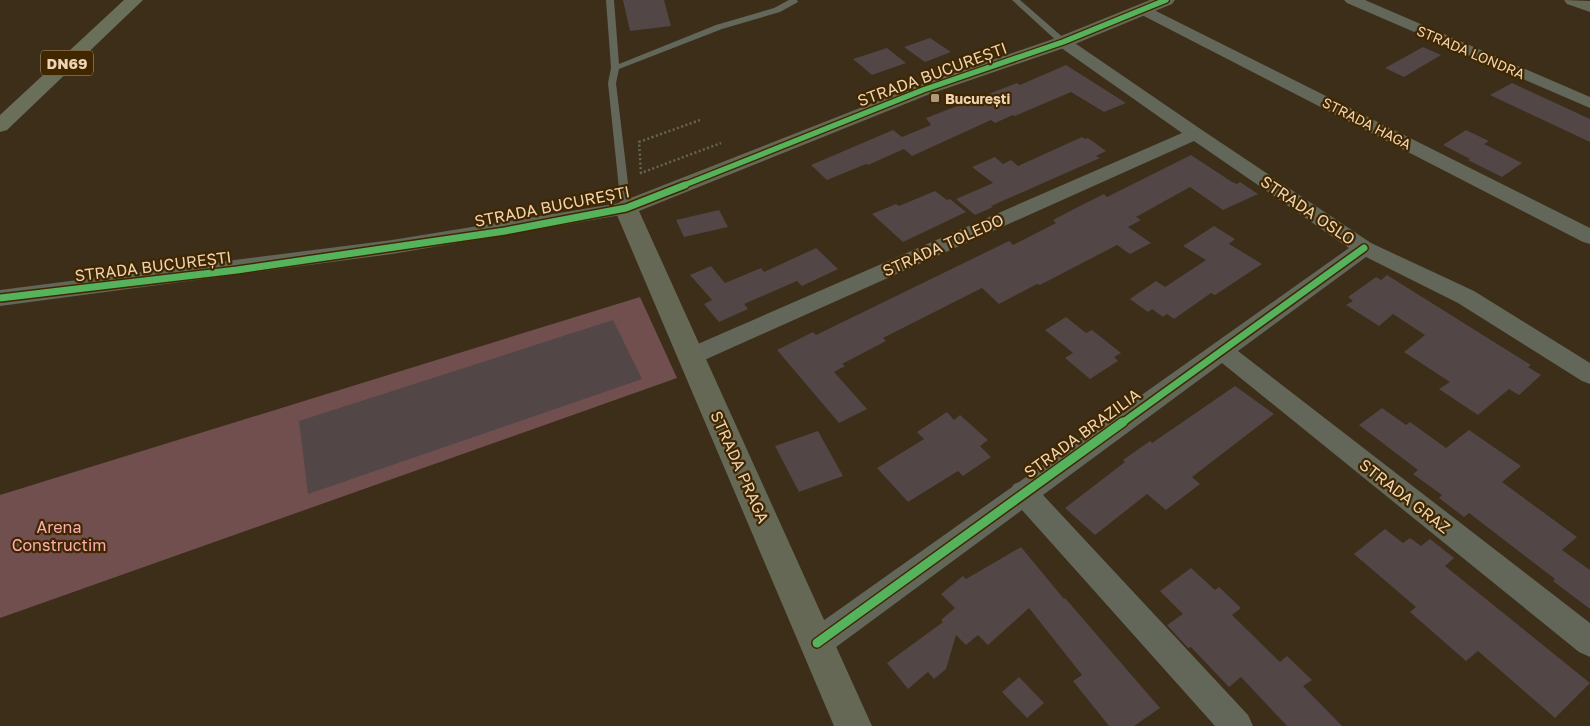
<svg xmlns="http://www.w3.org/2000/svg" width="1590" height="726" font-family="'Golos Text',sans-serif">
	<rect width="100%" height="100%" fill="#3c2e19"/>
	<path fill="#714f4f" d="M 640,297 L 677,378 L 0,618 L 0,495 Z"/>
	<path fill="#524646" d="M 623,0 L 664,0 L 671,26 L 630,31 Z
		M 930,38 L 951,52 L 925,62 L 904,47 Z
		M 1423,47 L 1441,55 L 1404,77 L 1385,68 Z
		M 887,48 L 906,63 L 872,75 L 853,59 Z
		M 1066,65 L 1126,103 L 1104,112 L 1071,92 L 1015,116 L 1013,115 L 995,123 L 991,120 L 912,156 L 904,149 L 868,165 L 866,164 L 827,180 L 811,165 L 893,130 L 902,137 L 931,125 L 926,118 L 1017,83 L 1020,85 Z
		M 1512,83 L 1590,119 L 1590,142 L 1490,95 Z
		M 1466,130 L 1489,141 L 1484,144 L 1522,163 L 1502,177 L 1468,160 L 1470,159 L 1443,145 Z
		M 1082,137 L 1085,139 L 1088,138 L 1106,151 L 1096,156 L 1100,158 L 991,206 L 993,207 L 975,215 L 956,199 L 993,183 L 972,167 L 995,157 L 1003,164 L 1011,160 L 1018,166 Z
		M 1191,155 L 1232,182 L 1237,184 L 1240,182 L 1258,194 L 1223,210 L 1190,187 L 1136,217 L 1141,220 L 1128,227 L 1151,243 L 1130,254 L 1117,245 L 1040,285 L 1037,284 L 999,304 L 982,288 L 883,338 L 886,341 L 842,364 L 845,366 L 834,372 L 867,409 L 839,423 L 777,350 L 813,332 L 816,335 L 1009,241 L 1013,245 L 1056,223 L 1053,220 L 1074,209 L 1104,194 L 1107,197 Z
		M 935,191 L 947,200 L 950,199 L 966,212 L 903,242 L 872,214 L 896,204 L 899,206 Z
		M 719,210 L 728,227 L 684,237 L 676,220 Z
		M 1214,226 L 1235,239 L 1229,244 L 1262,264 L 1215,295 L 1211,293 L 1174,319 L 1167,314 L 1163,317 L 1152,309 L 1148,312 L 1130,299 L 1156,281 L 1165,287 L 1206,260 L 1183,246 Z
		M 816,248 L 838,269 L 802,286 L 797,281 L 744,304 L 748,309 L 719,322 L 704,304 L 712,300 L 690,275 L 711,266 L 725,283 L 761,268 L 764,272 Z
		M 1387,275 L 1531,365 L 1528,367 L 1541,375 L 1519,395 L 1509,389 L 1478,415 L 1439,389 L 1450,382 L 1404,352 L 1425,335 L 1393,314 L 1379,326 L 1346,305 L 1353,301 L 1348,297 L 1376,277 L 1381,280 Z
		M 1066,317 L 1086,333 L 1092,330 L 1121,353 L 1114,357 L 1118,361 L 1090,379 L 1065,358 L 1073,353 L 1045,330 Z
		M 613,320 L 642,379 L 308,494 L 299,421 Z
		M 1235,386 L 1274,414 L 1192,477 L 1200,484 L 1166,510 L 1147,494 L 1095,535 L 1065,508 L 1125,462 L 1123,460 L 1150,441 L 1152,443 Z
		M 1382,408 L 1406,425 L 1410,422 L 1446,448 L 1469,430 L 1521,466 L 1502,482 L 1577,537 L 1562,550 L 1590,570 L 1590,609 L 1553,581 L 1555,579 L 1469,513 L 1464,517 L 1439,498 L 1442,495 L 1413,474 L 1418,470 L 1359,425 Z
		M 947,412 L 954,420 L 960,415 L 988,440 L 980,446 L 991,457 L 963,476 L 958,471 L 908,502 L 877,468 L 924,439 L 917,432 Z
		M 818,431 L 843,476 L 799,492 L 775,446 Z
		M 1385,529 L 1403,543 L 1410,538 L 1421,546 L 1430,539 L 1454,558 L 1445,566 L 1590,683 L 1555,718 L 1478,651 L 1466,661 L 1410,612 L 1416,607 L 1354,554 Z
		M 1021,547 L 1064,599 L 1065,598 L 1160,708 L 1134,726 L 1109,726 L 1073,681 L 1082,675 L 1029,608 L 988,645 L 978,635 L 966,645 L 956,635 L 946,669 L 934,679 L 928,672 L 908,689 L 887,663 L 943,622 L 941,620 L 955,608 L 941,594 L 963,576 L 966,579 Z
		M 1191,568 L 1215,590 L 1219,587 L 1241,608 L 1232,615 L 1280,662 L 1287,656 L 1312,680 L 1303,686 L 1342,726 L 1287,726 L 1241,677 L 1229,687 L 1191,647 L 1188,648 L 1167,625 L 1183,614 L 1160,591 Z
		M 1019,677 L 1044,703 L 1027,718 L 1002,692 Z"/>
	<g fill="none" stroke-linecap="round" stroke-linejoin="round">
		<path stroke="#666556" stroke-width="2.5" stroke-dasharray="2 2.5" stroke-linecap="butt" d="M 700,120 L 639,142 L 641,173 L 721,143"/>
		<path fill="#626759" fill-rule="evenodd" d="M 606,0 L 614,0 L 619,64 L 716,25 L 774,8 L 789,0 L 797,0 L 798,2 L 780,12 L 722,29 L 619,69 L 616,83 L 631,208 L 626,211 L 621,208 L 608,83 L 611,68 Z
			M 1012,0 L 1020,0 L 1066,40 L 1066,44 L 1060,44 Z"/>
		<path fill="#626759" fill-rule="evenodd" d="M 1344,0 L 1365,0 L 1590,97 L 1590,108 L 1347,3 Z
			M 1144,5 L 1590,228 L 1590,244 L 1583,242 L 1138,13 L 1136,10 L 1138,7 Z
			M 1063,37 L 1069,39 L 1202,130 L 1371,243 L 1474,291 L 1590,363 L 1590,384 L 1582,381 L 1458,303 L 1366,257 L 1238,351 L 1590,623 L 1590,657 L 1579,652 L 1222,363 L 1043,495 L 1248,715 L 1253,726 L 1215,726 L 1022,510 L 828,653 L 817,658 L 806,653 L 802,643 L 806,633 L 1012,487 L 1014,484 L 1019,482 L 1349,248 L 1194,141 L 700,362 L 692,365 L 684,362 L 680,356 L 684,350 L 1182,133 L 1057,45 L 1055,42 L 1057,39 Z
			M 626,202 L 633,203 L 636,208 L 633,213 L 392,254 L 0,306 L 0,290 L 392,240 Z"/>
		<path fill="#656855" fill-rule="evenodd" d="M 1150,0 L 1175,0 L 1172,4 L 1070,46 L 930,94 L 639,211 L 872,726 L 834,726 L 614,208 L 618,203 L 916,86 L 1056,38 Z
			M 1564,0 L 1590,1 L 1590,12 L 1567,4 Z"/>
		<path fill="#6a6f5a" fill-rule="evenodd" d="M 124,0 L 143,0 L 7,130 L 0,132 L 0,115 Z"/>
		<defs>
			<path id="cycleway-far2" d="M 682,186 L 923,90 L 1063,42 L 1166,0"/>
			<path id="cycleway-far1" d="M 0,298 L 237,270 L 505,231 L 626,208 L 685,185
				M 1122,423 L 1364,248"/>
			<path id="cycleway" d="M 817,643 L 1123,422"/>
		</defs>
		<use href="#cycleway-far2" stroke="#402700" stroke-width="8"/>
		<use href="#cycleway-far1" stroke="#402700" stroke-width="10"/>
		<use href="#cycleway" stroke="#402700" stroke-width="12"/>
		<use href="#cycleway-far2" stroke="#56b35d" stroke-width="5.5"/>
		<use href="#cycleway-far1" stroke="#56b35d" stroke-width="7"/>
		<use href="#cycleway" stroke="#56b35d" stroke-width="9"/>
	</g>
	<rect fill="#af997c" stroke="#402700" stroke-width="2" x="930" y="93" width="10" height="10" rx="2.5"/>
	<g text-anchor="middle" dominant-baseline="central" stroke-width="4.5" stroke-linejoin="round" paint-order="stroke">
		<g font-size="14" fill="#edd3b2" stroke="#402700">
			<text transform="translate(1471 52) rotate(23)">STRADA LONDRA</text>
			<text transform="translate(1367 123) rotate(27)">STRADA HAGA</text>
		</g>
		<g font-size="14" font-weight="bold" fill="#edd3b2" stroke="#402700" text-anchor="start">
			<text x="945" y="98">București</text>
		</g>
		<rect fill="#402700" stroke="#b99f7d" stroke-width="1" x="41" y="50.5" width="52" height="25" rx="4"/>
		<g font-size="15" font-weight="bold" fill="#edd3b2">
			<text x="67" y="63">DN69</text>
		</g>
		<g font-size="16" fill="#edd3b2" stroke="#402700">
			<text transform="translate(932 74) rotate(-20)">STRADA BUCUREȘTI</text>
			<text transform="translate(552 206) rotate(-11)">STRADA BUCUREȘTI</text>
			<text transform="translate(1308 210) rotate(34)">STRADA OSLO</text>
			<text transform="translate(943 245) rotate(-24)">STRADA TOLEDO</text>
			<text transform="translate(153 266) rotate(-7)">STRADA BUCUREȘTI</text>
			<text transform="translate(1082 433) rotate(-36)">STRADA BRAZILIA</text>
			<text transform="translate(740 467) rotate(66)">STRADA PRAGA</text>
			<text transform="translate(1405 496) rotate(38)">STRADA GRAZ</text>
		</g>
		<g font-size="16" fill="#f9aeb5" stroke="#402700">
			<text x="59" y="527">Arena<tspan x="59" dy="18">Constructim</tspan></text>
		</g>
	</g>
</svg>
